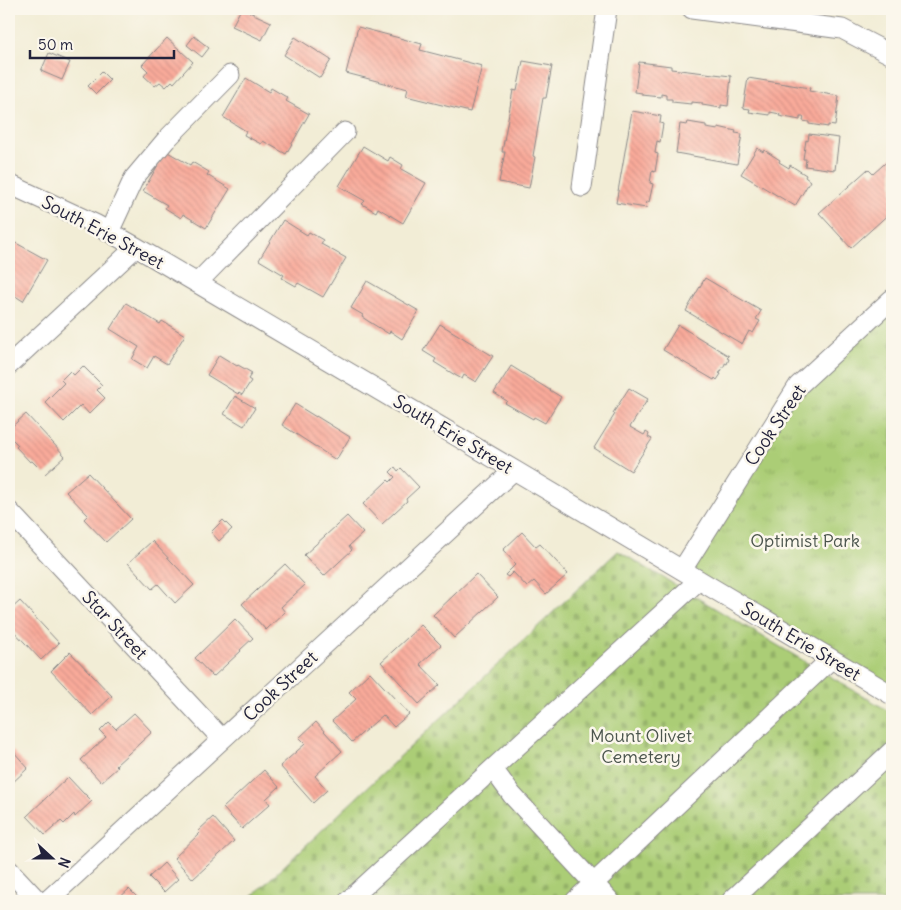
<svg xmlns="http://www.w3.org/2000/svg" width="901" height="910" font-family="Delius,sans-serif">
	<defs>
		<pattern id="cemetery-stones" width="16" height="16" patternUnits="userSpaceOnUse" patternTransform="scale(1.25)"><rect width="16" height="16" fill="#abcd76"/><path d="M2 7V4a2 2 0 0 1 4 0v3zM10 15v-3a2 2 0 0 1 4 0v3z" fill="#93b067"/></pattern>
		<pattern id="park-tufts" width="24" height="20" patternUnits="userSpaceOnUse" patternTransform="scale(1.25)"><rect width="24" height="20" fill="#abcd76"/><path d="M3 7l-1-3M5 7V3M7 7l1-3M15 17l-1-3M17 17v-4M19 17l1-3" fill="none" stroke="#93b067"/></pattern>
		<pattern id="building-back-hatch" width="6" height="6" patternUnits="userSpaceOnUse" patternTransform="scale(1.25)"><rect width="6" height="6" fill="#f9aa9a"/><path d="M-1 5l2 2M0 0l6 6M5-1l2 2" fill="none" stroke="#d59286"/></pattern>
	</defs>
	<rect width="100%" height="100%" fill="#fbf7ec"/>
	<filter id="ink" filterUnits="userSpaceOnUse"><feTurbulence type="fractalNoise" baseFrequency=".02" numOctaves="2"/><feDisplacementMap in="SourceGraphic" scale="10" xChannelSelector="R" yChannelSelector="G"/><feConvolveMatrix kernelMatrix="1 2 1 2 8 2 1 2 1" color-interpolation-filters="sRGB"/></filter>
	<filter id="wash" filterUnits="userSpaceOnUse"><feTurbulence type="fractalNoise" baseFrequency=".0096" numOctaves="4" result="noise"/><feDisplacementMap in="SourceGraphic" scale="20" xChannelSelector="R" yChannelSelector="G"/><feGaussianBlur stdDeviation="1.12" result="paint"/><feColorMatrix in="noise" values="0 0 0 0 0 0 0 0 0 0 0 0 0 0 0 0 0 1.4 0 .05"/><feComposite in="paint" operator="in"/></filter>
	<g filter="url(#wash)">
		<rect width="100%" height="100%" fill="#f2edd6"/>
		<path fill="url(#cemetery-stones)" stroke="#667858" d="M 618,551 L 892,713 L 892,901 L 247,901 Z"/>
		<path fill="url(#park-tufts)" stroke="#667858" d="M 892,299 L 892,695 L 682,570 L 798,386 Z"/>
		<g id="blocks">
			<path fill="url(#building-back-hatch)" d="M 241,9 L 243,9 L 271,22 L 262,40 L 232,26 Z
				M 358,27 L 422,44 L 420,50 L 482,66 L 470,112 L 406,96 L 408,89 L 346,73 Z
				M 194,36 L 209,48 L 202,57 L 187,45 Z
				M 295,37 L 331,60 L 320,78 L 284,55 Z
				M 167,38 L 193,62 L 174,83 L 172,81 L 166,87 L 160,82 L 155,86 L 144,76 L 148,71 L 142,65 Z
				M 49,53 L 70,62 L 62,80 L 41,71 Z
				M 523,61 L 552,66 L 546,98 L 543,98 L 533,156 L 535,157 L 529,188 L 499,182 L 505,152 L 502,152 L 513,90 L 517,91 Z
				M 639,62 L 671,66 L 671,69 L 731,76 L 728,106 L 721,105 L 721,108 L 702,105 L 702,103 L 691,102 L 691,104 L 672,102 L 672,99 L 666,99 L 666,95 L 661,94 L 661,97 L 642,95 L 642,93 L 635,92 Z
				M 102,72 L 110,80 L 96,94 L 88,86 Z
				M 246,78 L 269,92 L 271,88 L 288,98 L 286,101 L 309,114 L 286,154 L 263,141 L 261,144 L 244,135 L 246,131 L 223,117 Z
				M 748,78 L 810,88 L 809,91 L 839,96 L 835,126 L 828,125 L 828,127 L 809,124 L 809,122 L 803,121 L 804,117 L 800,117 L 800,120 L 779,116 L 780,114 L 770,112 L 770,115 L 749,112 L 750,109 L 743,108 Z
				M 632,111 L 661,116 L 660,123 L 663,124 L 660,142 L 657,141 L 655,153 L 658,154 L 655,172 L 652,171 L 650,183 L 653,184 L 649,202 L 647,201 L 646,208 L 616,203 Z
				M 688,122 L 706,125 L 706,128 L 718,130 L 718,127 L 736,131 L 735,133 L 742,134 L 737,164 L 676,153 L 680,124 L 687,125 Z
				M 809,134 L 839,138 L 835,170 L 805,166 L 806,159 L 803,159 L 806,140 L 808,141 Z
				M 363,146 L 388,161 L 390,157 L 403,165 L 401,169 L 426,183 L 403,223 L 378,208 L 376,212 L 362,204 L 365,201 L 339,186 Z
				M 757,148 L 763,152 L 764,150 L 780,160 L 779,162 L 789,168 L 790,165 L 806,175 L 805,177 L 810,181 L 795,206 L 741,174 Z
				M 166,151 L 190,165 L 192,162 L 209,172 L 207,175 L 230,189 L 206,228 L 183,214 L 181,218 L 165,208 L 167,205 L 143,191 Z
				M 892,157 L 892,211 L 851,248 L 819,213 L 868,169 L 873,174 Z
				M 283,220 L 307,235 L 309,232 L 323,240 L 321,244 L 346,258 L 323,297 L 298,283 L 296,286 L 282,278 L 284,275 L 259,260 Z
				M 16,243 L 47,260 L 23,301 L 9,292 L 9,255 Z
				M 705,278 L 761,311 L 756,319 L 760,321 L 753,333 L 749,331 L 742,344 L 686,311 Z
				M 367,281 L 419,311 L 402,339 L 390,331 L 389,334 L 368,321 L 362,317 L 363,315 L 351,308 Z
				M 126,303 L 160,324 L 162,321 L 185,335 L 167,364 L 154,356 L 147,368 L 132,359 L 139,347 L 110,329 Z
				M 440,324 L 493,356 L 476,382 L 464,375 L 462,379 L 455,375 L 434,362 L 436,359 L 423,351 Z
				M 678,325 L 729,356 L 727,358 L 729,359 L 727,364 L 725,363 L 725,364 L 720,373 L 719,373 L 721,374 L 717,380 L 715,378 L 714,380 L 663,350 Z
				M 219,355 L 237,366 L 238,365 L 252,373 L 248,379 L 251,381 L 242,395 L 239,393 L 238,394 L 207,375 Z
				M 83,366 L 102,385 L 97,390 L 105,398 L 89,414 L 81,405 L 64,422 L 45,402 L 64,383 L 61,380 L 70,371 L 74,375 Z
				M 511,366 L 561,397 L 545,423 L 534,417 L 533,419 L 505,403 L 507,401 L 494,393 Z
				M 629,388 L 648,399 L 630,427 L 644,435 L 646,432 L 649,434 L 648,437 L 652,439 L 631,471 L 594,448 L 615,414 L 613,413 Z
				M 235,396 L 255,408 L 244,426 L 224,414 Z
				M 295,404 L 316,417 L 316,416 L 350,437 L 336,460 L 282,425 Z
				M 26,414 L 65,456 L 45,474 L 32,461 L 30,462 L 16,447 L 18,445 L 9,436 L 9,429 Z
				M 395,467 L 398,471 L 401,468 L 419,487 L 406,499 L 407,501 L 382,524 L 363,504 L 388,480 L 390,482 L 395,477 L 390,472 Z
				M 88,473 L 131,519 L 106,542 L 84,519 L 88,515 L 66,492 Z
				M 347,516 L 363,533 L 349,546 L 352,550 L 324,576 L 304,555 Z
				M 223,520 L 232,529 L 219,541 L 211,532 Z
				M 522,532 L 536,547 L 540,544 L 568,574 L 546,594 L 534,581 L 527,587 L 513,572 L 508,577 L 505,575 L 516,564 L 503,550 Z
				M 152,541 L 194,585 L 175,603 L 158,584 L 152,589 L 128,563 Z
				M 285,564 L 305,585 L 281,607 L 285,612 L 266,630 L 242,604 Z
				M 476,574 L 498,597 L 454,638 L 433,615 Z
				M 20,601 L 59,643 L 41,660 L 9,626 L 9,611 Z
				M 235,619 L 253,638 L 240,650 L 241,651 L 213,677 L 195,658 Z
				M 421,625 L 441,645 L 420,664 L 440,685 L 419,704 L 381,662 Z
				M 70,652 L 112,696 L 92,715 L 51,671 Z
				M 370,672 L 409,714 L 394,727 L 383,715 L 352,742 L 332,721 L 356,699 L 349,692 Z
				M 134,713 L 152,732 L 116,765 L 118,767 L 101,782 L 81,760 L 106,737 L 100,731 L 109,722 L 116,729 Z
				M 316,722 L 342,751 L 315,776 L 327,790 L 313,803 L 280,766 L 305,744 L 299,738 Z
				M 13,751 L 28,768 L 9,786 L 9,756 Z
				M 264,770 L 279,787 L 266,799 L 270,804 L 242,829 L 223,808 Z
				M 68,777 L 84,794 L 85,794 L 92,801 L 75,817 L 74,814 L 64,824 L 61,821 L 45,835 L 27,816 Z
				M 213,817 L 234,841 L 193,879 L 174,858 L 200,833 L 198,831 Z
				M 164,863 L 178,879 L 164,892 L 149,877 Z
				M 129,889 L 141,901 L 116,901 Z"/>
		</g>
	</g>
	<g filter="url(#ink)">
		<use href="#blocks" fill-opacity="0" stroke="#8a8888" stroke-width="1"/>
		<g fill="none" stroke-linecap="round" stroke-linejoin="round">
			<defs>
				<path id="minor" d="M 692,9 L 842,29 L 892,55
					M 9,184 L 95,224 L 136,247 L 514,470 L 892,695
					M 582,187 L 607,9
					M 109,232 L 134,178 L 166,140 L 230,75
					M 197,283 L 345,132
					M 9,365 L 136,247
					M 9,511 L 222,739
					M 682,570 L 798,386 L 892,299
					M 493,769 L 512,795 L 610,901
					M 9,870 L 38,901
					M 47,901 L 514,470
					M 348,901 L 699,580
					M 575,901 L 831,659
					M 731,901 L 892,751"/>
			</defs>
			<use href="#minor" stroke="#8a8888" stroke-width="21"/>
			<use href="#minor" stroke="#fff" stroke-width="19"/>
		</g>
	</g>
	<g text-anchor="middle" dominant-baseline="central" stroke-width="5" stroke-linejoin="round" paint-order="stroke">
		<g font-size="18" fill="#22223b" stroke="#fbf7ec">
			<text transform="translate(103 232) rotate(28)">South Erie Street</text>
			<text transform="translate(775 425) rotate(-56)">Cook Street</text>
			<text transform="translate(453 434) rotate(31)">South Erie Street</text>
			<text transform="translate(115 625) rotate(47)">Star Street</text>
			<text transform="translate(801 641) rotate(31)">South Erie Street</text>
			<text transform="translate(280 686) rotate(-43)">Cook Street</text>
		</g>
		<g font-size="18" fill="#4b554d" stroke="#fbf7ec">
			<text x="805" y="540">Optimist Park</text>
			<text x="641" y="735">Mount Olivet<tspan x="641" dy="21">Cemetery</tspan></text>
		</g>
	</g>
	<rect width="901" height="910" fill="none" stroke="#fbf7ec" stroke-width="30"/>
	<g transform="translate(52 858) rotate(111)" stroke="#fbf7ec" stroke-width="4" paint-order="stroke">
	<path d="M0-4L9 19L0 12L-9 19Z" fill="#22223b"/>
	<text y="-8" font-size="14" font-weight="bold" text-anchor="middle" fill="#22223b">N</text>
	</g>
	<path d="M30 50v8h144v-8" fill="none" stroke="#22223b" stroke-width="2.5"/>
	<text x="38" y="50" font-size="15" fill="#22223b" stroke="#fbf7ec" stroke-width="4" paint-order="stroke">50 m</text>
</svg>
